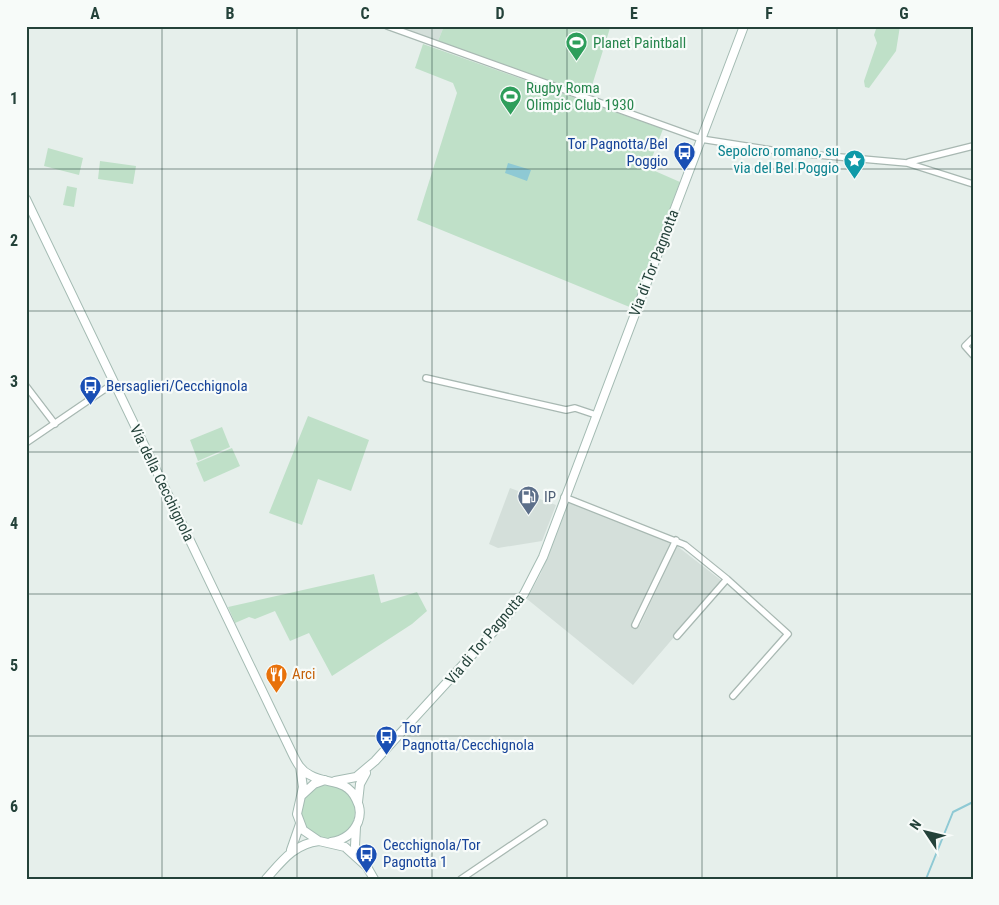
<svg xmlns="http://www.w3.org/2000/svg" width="999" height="905" font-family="'Roboto Condensed',sans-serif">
	<rect width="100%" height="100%" fill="#e6efeb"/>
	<path fill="#d4dfda" d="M 397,26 L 444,26 L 438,41 Z
		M 510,488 L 556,505 L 542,541 L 498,548 L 489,544 Z
		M 567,502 L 671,542 L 632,628 L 640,625 L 677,546 L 722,581 L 633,685 L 527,599 L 541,573 Z"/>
	<path fill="#bfe0c8" d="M 444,26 L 608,26 L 610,28 L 589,95 L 438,41 Z
		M 877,26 L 900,26 L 896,51 L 869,88 L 865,87 L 864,81 L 877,43 L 874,35 Z
		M 423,44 L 663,129 L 648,168 L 680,182 L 632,308 L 417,220 L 457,93 L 453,83 L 415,68 Z
		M 48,148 L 83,158 L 79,175 L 44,166 Z
		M 100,161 L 136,166 L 133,184 L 98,179 Z
		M 67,186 L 77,188 L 74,207 L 63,205 Z
		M 308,416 L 369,440 L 351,491 L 318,479 L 302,525 L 269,513 Z
		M 222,427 L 230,447 L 198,461 L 190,440 Z
		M 232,448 L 240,466 L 204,482 L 196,463 Z
		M 374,574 L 381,603 L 417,592 L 427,611 L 412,624 L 332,676 L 309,633 L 290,641 L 275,611 L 255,619 L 249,617 L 235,623 L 228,607 Z
		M301 812a27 27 0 1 1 54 0a27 27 0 1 1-54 0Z"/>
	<path fill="#8ec9d4" d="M 508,163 L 531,170 L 527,181 L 505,173 Z"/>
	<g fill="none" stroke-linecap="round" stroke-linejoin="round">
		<path stroke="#8ec9d4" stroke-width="2" d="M 926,879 L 953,812 L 973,802"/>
		<defs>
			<path id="street" d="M 387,26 L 701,139 L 784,152 L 907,163 L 973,184
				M 909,162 L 973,146
				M 973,338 L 965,346 L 973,355
				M 426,378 L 566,410 L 575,408 L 596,415
				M 26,386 L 55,424
				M 26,443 L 114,383
				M 564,497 L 685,545 L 727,579 L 788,634 L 733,696
				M 635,625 L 676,540
				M 677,636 L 727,579
				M 461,879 L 544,823"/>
			<path id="secondary" d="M 26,199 L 293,755 C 297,763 301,771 310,775 C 328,785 346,778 356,799 C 360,806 361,814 358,822 C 353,834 344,840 331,842
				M 300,767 L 303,787 L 297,814 L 303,830 L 319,841 L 345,847 L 365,865
				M 335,781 L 356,777 L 375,761 L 504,620 L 524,594 L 543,557 L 744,26
				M 302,795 L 314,784 L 325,780
				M 358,802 L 360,784 L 366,773
				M 356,827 L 355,846 L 374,879
				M 291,850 L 300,824
				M 266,879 C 282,861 294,844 319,841"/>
		</defs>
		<use href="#street" stroke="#a8b8b2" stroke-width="8"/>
		<use href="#secondary" stroke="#a4bbb3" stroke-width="10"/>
		<use href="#street" stroke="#fff" stroke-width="5.5"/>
		<use href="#secondary" stroke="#fff" stroke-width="8"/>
	</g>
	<path fill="none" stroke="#24423a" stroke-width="1" stroke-opacity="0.55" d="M 162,26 L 162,879M 297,26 L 297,879M 432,26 L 432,879M 567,26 L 567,879M 702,26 L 702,879M 837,26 L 837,879M 26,169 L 973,169M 26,311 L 973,311M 26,452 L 973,452M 26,594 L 973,594M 26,736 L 973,736"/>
	<defs>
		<symbol id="stadium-pin" viewBox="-11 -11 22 30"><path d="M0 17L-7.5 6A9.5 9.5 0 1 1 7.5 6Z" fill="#2e9e5b" stroke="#f7fbf9"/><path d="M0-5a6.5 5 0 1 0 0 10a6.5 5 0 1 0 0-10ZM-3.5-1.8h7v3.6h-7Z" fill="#fff"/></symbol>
		<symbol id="bus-pin" viewBox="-11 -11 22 30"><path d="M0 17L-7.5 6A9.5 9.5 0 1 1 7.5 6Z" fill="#1a4fb4" stroke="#f7fbf9"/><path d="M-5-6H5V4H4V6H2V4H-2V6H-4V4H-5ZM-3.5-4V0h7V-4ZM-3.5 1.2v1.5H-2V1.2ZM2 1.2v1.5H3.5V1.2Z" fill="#fff"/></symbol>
		<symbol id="sight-pin" viewBox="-11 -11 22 30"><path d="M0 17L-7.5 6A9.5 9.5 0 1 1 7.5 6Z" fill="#0f9aa8" stroke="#f7fbf9"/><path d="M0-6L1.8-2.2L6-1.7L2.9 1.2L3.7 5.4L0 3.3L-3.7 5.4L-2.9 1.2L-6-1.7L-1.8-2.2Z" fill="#fff"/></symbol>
		<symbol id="fuel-pin" viewBox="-11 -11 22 30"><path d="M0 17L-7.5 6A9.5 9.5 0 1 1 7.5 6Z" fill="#5c6f8a" stroke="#f7fbf9"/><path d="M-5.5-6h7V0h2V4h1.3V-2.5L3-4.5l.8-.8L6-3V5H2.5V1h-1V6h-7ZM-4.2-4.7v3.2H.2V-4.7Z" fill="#fff"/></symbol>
		<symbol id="restaurant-pin" viewBox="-11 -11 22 30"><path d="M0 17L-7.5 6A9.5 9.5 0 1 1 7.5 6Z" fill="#e8710a" stroke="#f7fbf9"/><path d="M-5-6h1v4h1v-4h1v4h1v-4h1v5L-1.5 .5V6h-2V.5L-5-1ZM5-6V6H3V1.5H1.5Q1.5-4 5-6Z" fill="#fff"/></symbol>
	</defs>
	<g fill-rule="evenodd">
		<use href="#stadium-pin" x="564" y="30" width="25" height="34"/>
		<use href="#stadium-pin" x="498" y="84" width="25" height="34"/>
		<use href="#bus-pin" x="672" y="140" width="25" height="34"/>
		<use href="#sight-pin" x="842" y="148" width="25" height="34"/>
		<use href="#bus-pin" x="78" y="374" width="25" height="34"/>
		<use href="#fuel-pin" x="516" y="484" width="25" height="34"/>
		<use href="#restaurant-pin" x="264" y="662" width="25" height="34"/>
		<use href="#bus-pin" x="374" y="724" width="25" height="34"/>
		<use href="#bus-pin" x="354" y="842" width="25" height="34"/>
	</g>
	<g text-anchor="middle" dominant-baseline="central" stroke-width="4.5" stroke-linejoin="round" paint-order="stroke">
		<g font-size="15" fill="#27864d" stroke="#f7fbf9" text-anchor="start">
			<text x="593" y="43">Planet Paintball</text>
			<text x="526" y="88">Rugby Roma<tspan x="526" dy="17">Olimpic Club 1930</tspan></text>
		</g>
		<g font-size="15" fill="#164399" stroke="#f7fbf9" text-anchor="start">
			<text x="668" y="144" text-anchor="end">Tor Pagnotta/Bel<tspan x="668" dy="17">Poggio</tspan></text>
			<text x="106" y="386">Bersaglieri/Cecchignola</text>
			<text x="402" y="728">Tor<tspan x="402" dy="17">Pagnotta/Cecchignola</tspan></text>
			<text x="383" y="845">Cecchignola/Tor<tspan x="383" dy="17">Pagnotta 1</tspan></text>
		</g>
		<g font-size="15" fill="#0d838f" stroke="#f7fbf9" text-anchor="end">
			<text x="839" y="151">Sepolcro romano, su<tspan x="839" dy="17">via del Bel Poggio</tspan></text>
		</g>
		<g font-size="15" fill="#24423a" stroke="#f7fbf9">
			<text transform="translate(654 263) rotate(-69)">Via di Tor Pagnotta</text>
			<text transform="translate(162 483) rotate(64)">Via della Cecchignola</text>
			<text transform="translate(485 639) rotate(-50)">Via di Tor Pagnotta</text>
		</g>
		<g font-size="15" fill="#4e5e75" stroke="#f7fbf9" text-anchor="start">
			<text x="544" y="497">IP</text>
		</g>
		<g font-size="15" fill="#c56008" stroke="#f7fbf9" text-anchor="start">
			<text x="292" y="674">Arci</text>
		</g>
	</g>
	<rect width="999" height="905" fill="none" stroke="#f7fbf9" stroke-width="55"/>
	<g transform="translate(926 832) rotate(305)" stroke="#f7fbf9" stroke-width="4" paint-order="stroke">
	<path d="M0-4L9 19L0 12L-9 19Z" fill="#24423a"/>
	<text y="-8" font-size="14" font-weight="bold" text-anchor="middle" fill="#24423a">N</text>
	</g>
	<rect x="28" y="28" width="944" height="850" fill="none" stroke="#24423a" stroke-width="2"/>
	<g font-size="16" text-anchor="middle" font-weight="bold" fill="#24423a">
		<text x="95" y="19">A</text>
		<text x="230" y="19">B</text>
		<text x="365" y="19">C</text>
		<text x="500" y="19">D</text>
		<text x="634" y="19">E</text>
		<text x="769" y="19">F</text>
		<text x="904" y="19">G</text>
		<text x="14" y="104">1</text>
		<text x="14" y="246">2</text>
		<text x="14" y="387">3</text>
		<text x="14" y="529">4</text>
		<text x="14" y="671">5</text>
		<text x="14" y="812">6</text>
	</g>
</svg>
